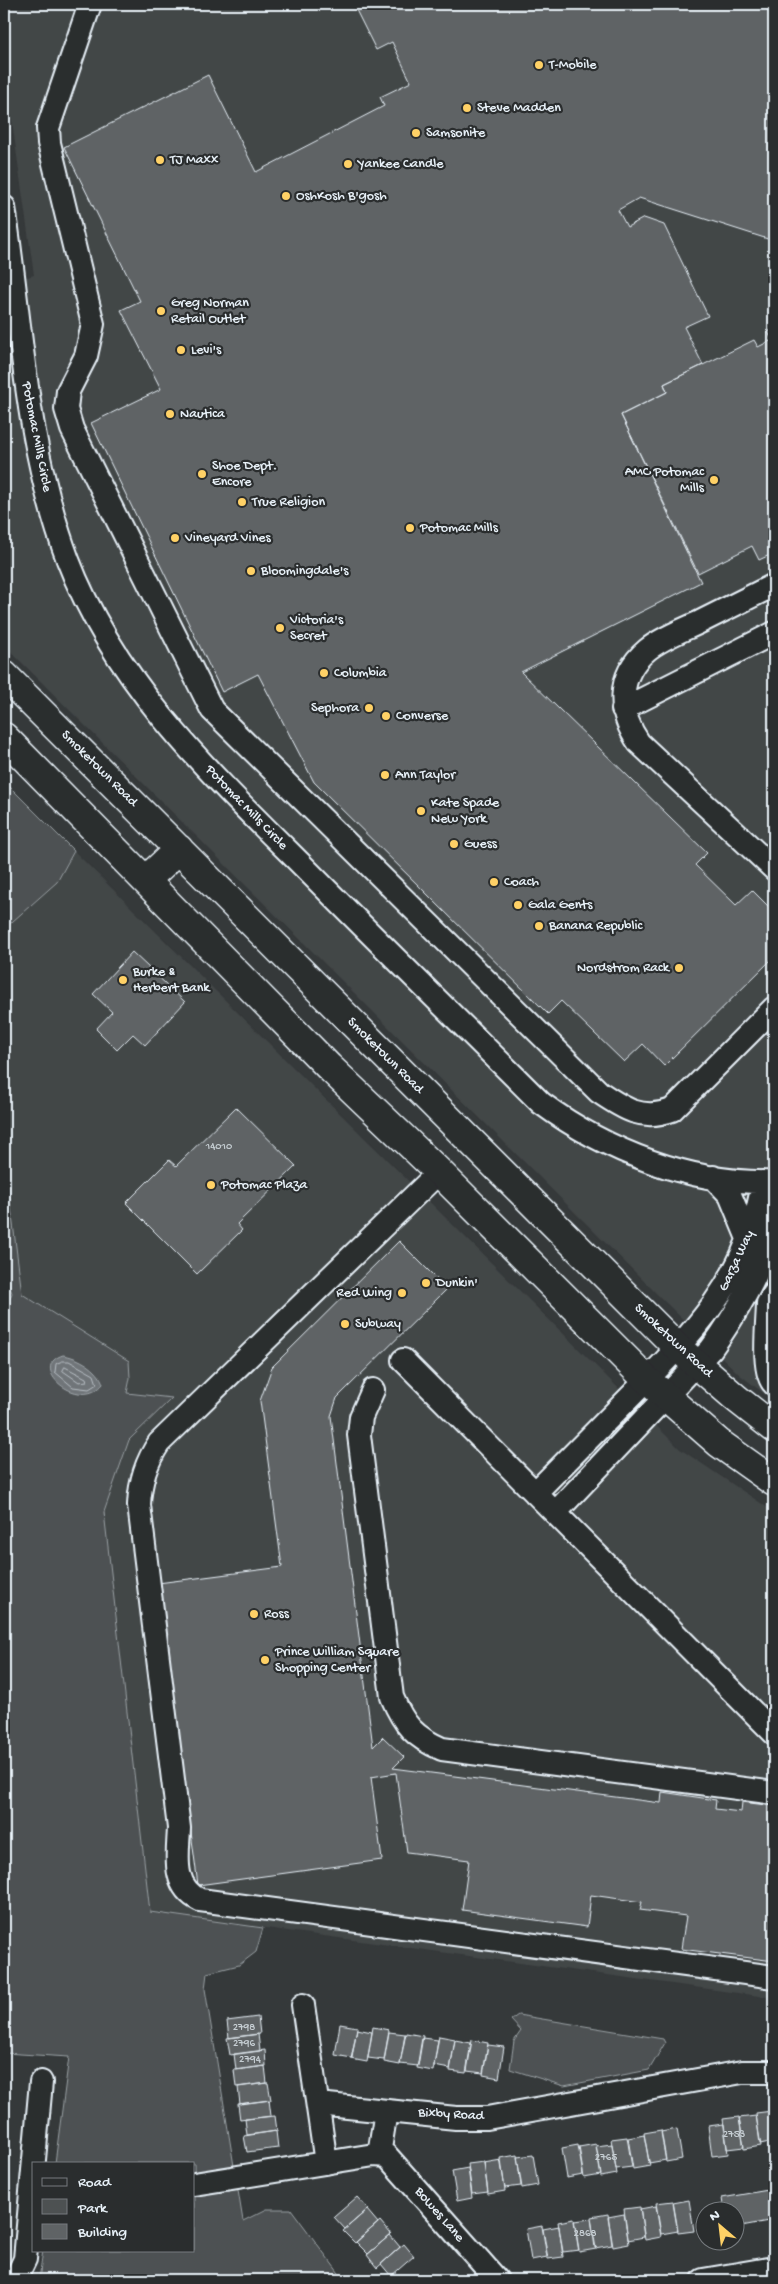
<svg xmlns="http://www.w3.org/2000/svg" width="778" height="2284" font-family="'Gochi Hand',sans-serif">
	<rect width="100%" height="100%" fill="#35393a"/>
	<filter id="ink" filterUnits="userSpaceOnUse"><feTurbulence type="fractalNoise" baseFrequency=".02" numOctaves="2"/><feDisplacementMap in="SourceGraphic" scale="10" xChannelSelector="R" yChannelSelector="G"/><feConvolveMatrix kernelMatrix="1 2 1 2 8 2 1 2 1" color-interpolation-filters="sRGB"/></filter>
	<g filter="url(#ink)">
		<path fill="#424647" d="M 10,4 L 774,4 L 774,1401 L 740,1375 L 663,1300 L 4,645 L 4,284 L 34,275 L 7,86 L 11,31 Z
			M 74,851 L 680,1449 L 774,1512 L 774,1998 L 150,1912 L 99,1470 L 43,1460 L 4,1153 L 4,929 L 57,882 Z"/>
		<path fill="#4d5152" stroke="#9aa1a5" d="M 4,781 L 74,851 L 57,882 L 4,929 Z
			M 4,1153 L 22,1294 L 129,1361 L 130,1378 L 127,1393 L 172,1398 L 129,1440 L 104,1512 L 150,1912 L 263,1928 L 256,1952 L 239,1965 L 207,1973 L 205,1989 L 243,2221 L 267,2209 L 291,2209 L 344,2280 L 39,2280 L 43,2250 L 194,2250 L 194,2163 L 55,2163 L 69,2057 L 4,2053 L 4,1307 L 8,1303 L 12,1293 L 4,1271 Z
			M 518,2015 L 663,2039 L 665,2043 L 649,2070 L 564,2086 L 510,2069 L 514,2041 L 521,2031 L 511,2020 Z"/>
		<path fill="#707579" stroke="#a0a7ac" d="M 63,1355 C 78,1357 99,1369 103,1384 C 80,1413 26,1367 63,1355 Z"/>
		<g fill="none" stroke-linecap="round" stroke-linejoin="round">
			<path stroke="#b8bfc5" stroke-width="1" d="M 63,1361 L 69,1361 L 94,1375 L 97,1384 L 89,1389 L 73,1387 L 55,1372 L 56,1364 Z
				M 65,1367 L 86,1378 L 87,1381 L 79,1382 L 63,1371 Z"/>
		</g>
		<path fill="#5f6365" stroke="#e8f1f8" d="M 353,4 L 774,4 L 774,241 L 639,198 L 618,210 L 627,227 L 644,218 L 664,225 L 708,316 L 684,327 L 703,365 L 664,384 L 667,392 L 621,415 L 701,582 L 521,672 L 707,853 L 695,865 L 736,905 L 752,890 L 774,912 L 774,957 L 664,1066 L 643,1044 L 624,1062 L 561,1001 L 548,1014 L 314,782 L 258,674 L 222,692 L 91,423 L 161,389 L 121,310 L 140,301 L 64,147 L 208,75 L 256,172 L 384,106 L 380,97 L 411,82 L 392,42 L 376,50 Z
			M 774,328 L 774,553 L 759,560 L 752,546 L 698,573 L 621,415 L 667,392 L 664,384 L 754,340 L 758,347 L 772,340 L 768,332 Z
			M 132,952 L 185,1002 L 145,1045 L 133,1034 L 117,1050 L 96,1029 L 112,1012 L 93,994 Z
			M 236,1107 L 296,1166 L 237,1224 L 242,1230 L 197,1274 L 126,1203 L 169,1160 L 176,1166 Z
			M 399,1241 L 447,1289 L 337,1398 L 331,1416 L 373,1747 L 383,1737 L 404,1757 L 393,1768 L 661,1803 L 662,1792 L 716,1800 L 715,1809 L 741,1812 L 742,1802 L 774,1806 L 774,1961 L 681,1949 L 686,1916 L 640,1910 L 642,1902 L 591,1895 L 587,1927 L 462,1910 L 469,1860 L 407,1852 L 396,1773 L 371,1777 L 382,1860 L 198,1885 L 158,1583 L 282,1567 L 260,1401 L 272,1367 Z
			M 258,2017 L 260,2034 L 229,2038 L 227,2021 Z
			M 340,2024 L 357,2027 L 352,2058 L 335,2055 Z
			M 373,2027 L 389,2030 L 384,2060 L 368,2058 Z
			M 357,2029 L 372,2032 L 367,2062 L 351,2059 Z
			M 389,2032 L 405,2034 L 400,2065 L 384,2062 Z
			M 406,2033 L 423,2036 L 418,2066 L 400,2064 Z
			M 258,2034 L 260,2051 L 230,2055 L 227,2038 Z
			M 439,2036 L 455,2039 L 450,2069 L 434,2066 Z
			M 422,2038 L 438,2040 L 433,2071 L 417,2068 Z
			M 455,2040 L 471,2043 L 466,2073 L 450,2071 Z
			M 472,2040 L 488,2043 L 483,2073 L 467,2071 Z
			M 488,2045 L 504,2047 L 499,2078 L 483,2075 Z
			M 265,2050 L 266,2066 L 236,2070 L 234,2054 Z
			M 265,2066 L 267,2083 L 236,2087 L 234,2070 Z
			M 268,2083 L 271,2100 L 240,2104 L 238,2087 Z
			M 269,2100 L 271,2116 L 240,2120 L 238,2104 Z
			M 772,2111 L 774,2141 L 760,2144 L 756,2113 Z
			M 275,2116 L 277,2131 L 247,2135 L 245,2119 Z
			M 756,2116 L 761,2146 L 744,2149 L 739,2118 Z
			M 739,2117 L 744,2147 L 727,2149 L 723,2119 Z
			M 724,2124 L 728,2154 L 712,2156 L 708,2126 Z
			M 677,2129 L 682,2159 L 666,2162 L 661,2132 Z
			M 661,2130 L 666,2160 L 649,2163 L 644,2133 Z
			M 276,2131 L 278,2148 L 247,2152 L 244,2136 Z
			M 644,2135 L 650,2166 L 633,2169 L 628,2138 Z
			M 627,2137 L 632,2167 L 616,2169 L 611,2139 Z
			M 596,2144 L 601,2175 L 584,2178 L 579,2147 Z
			M 612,2144 L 617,2174 L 601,2177 L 596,2146 Z
			M 578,2145 L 583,2175 L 567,2178 L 562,2148 Z
			M 517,2155 L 521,2186 L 505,2188 L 500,2158 Z
			M 533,2155 L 538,2185 L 522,2188 L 517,2157 Z
			M 501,2160 L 505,2191 L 488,2194 L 484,2163 Z
			M 484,2162 L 488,2192 L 472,2194 L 468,2164 Z
			M 468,2168 L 472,2198 L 457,2201 L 452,2171 Z
			M 774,2189 L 774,2220 L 736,2227 L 736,2212 L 724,2212 L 722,2198 Z
			M 357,2197 L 368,2209 L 345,2229 L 334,2217 Z
			M 689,2200 L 694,2231 L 678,2233 L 673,2203 Z
			M 673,2201 L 678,2231 L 661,2234 L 656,2203 Z
			M 656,2206 L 661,2237 L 645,2240 L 640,2209 Z
			M 640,2207 L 644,2237 L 628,2240 L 624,2209 Z
			M 367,2210 L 378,2223 L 355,2243 L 343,2231 Z
			M 608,2214 L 612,2245 L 595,2248 L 591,2217 Z
			M 624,2214 L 629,2244 L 613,2247 L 608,2217 Z
			M 574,2219 L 579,2250 L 563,2252 L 558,2222 Z
			M 591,2219 L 596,2249 L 579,2252 L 574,2221 Z
			M 380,2221 L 391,2234 L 368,2254 L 356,2242 Z
			M 542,2226 L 547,2257 L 531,2260 L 526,2229 Z
			M 559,2226 L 563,2257 L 548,2259 L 543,2229 Z
			M 390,2235 L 400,2247 L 377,2268 L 367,2255 Z
			M 404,2244 L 414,2256 L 391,2276 L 381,2264 Z"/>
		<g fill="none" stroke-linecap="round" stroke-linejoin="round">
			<defs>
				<path id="minor" d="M 90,4 L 48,128 L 49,143 L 93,324 L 86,356 L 68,391 L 66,409 L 72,429 L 212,710 L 599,1092 C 624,1109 642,1121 672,1110 L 774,1008
					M 4,207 C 22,327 25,445 68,560 C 116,686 216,779 309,872 C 386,950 464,1026 541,1103 C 606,1151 692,1185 774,1182
					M 774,585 C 750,597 726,609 702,621 C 684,630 663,637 647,650 C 616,676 618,713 639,743 L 774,869
					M 623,709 L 774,633
					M 439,1172 L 159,1443 C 146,1462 140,1481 139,1505 L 179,1828 C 178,1855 171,1886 200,1900 L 774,1977
					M 713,1177 L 730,1195 L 749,1241
					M 774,1294 L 768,1303 C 768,1321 761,1372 774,1384
					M 403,1360 L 774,1733
					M 373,1390 L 361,1417 L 359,1435 L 392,1697 C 404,1725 414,1737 442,1749 L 774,1793
					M 535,1493 C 568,1460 601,1426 634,1393 C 692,1334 744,1282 760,1198
					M 555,1513 L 711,1349 C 730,1323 767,1265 769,1232 C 770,1217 765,1198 763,1182
					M 303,2005 L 326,2163
					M 318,2104 L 456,2118 L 487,2118 L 742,2072 L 774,2072
					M 379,2155 L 386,2111
					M 194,2184 L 374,2155 L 387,2156 L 497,2280
					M 15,2280 L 25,2259 L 41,2082
					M 703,2280 L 774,2268"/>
				<path id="major" d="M 4,675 L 678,1348 L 737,1399 L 774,1428
					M 4,737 L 329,1067 L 439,1172 L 647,1380 L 719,1443 L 774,1482
					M 146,880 L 179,849"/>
			</defs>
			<use href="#minor" stroke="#e8f1f8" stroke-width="26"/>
			<use href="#major" stroke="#e8f1f8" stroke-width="31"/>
			<use href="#minor" stroke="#2a2d2e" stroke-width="22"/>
			<use href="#major" stroke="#2a2d2e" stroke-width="28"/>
		</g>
	</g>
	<g fill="#ffd166" stroke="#2a2d2e" stroke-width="2">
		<circle cx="539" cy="65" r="5"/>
		<circle cx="467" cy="108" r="5"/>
		<circle cx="416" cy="133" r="5"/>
		<circle cx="160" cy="160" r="5"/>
		<circle cx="348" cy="164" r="5"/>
		<circle cx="286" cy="196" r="5"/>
		<circle cx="161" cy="311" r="5"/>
		<circle cx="181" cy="350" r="5"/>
		<circle cx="170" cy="414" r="5"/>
		<circle cx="202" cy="474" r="5"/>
		<circle cx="714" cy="480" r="5"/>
		<circle cx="242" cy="502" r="5"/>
		<circle cx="410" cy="528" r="5"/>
		<circle cx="175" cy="538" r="5"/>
		<circle cx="251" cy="571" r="5"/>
		<circle cx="280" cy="628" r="5"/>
		<circle cx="324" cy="673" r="5"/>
		<circle cx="369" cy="708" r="5"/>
		<circle cx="386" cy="716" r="5"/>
		<circle cx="385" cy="775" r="5"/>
		<circle cx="421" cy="811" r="5"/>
		<circle cx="454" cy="844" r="5"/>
		<circle cx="494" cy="882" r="5"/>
		<circle cx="518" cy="905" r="5"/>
		<circle cx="539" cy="926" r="5"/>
		<circle cx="679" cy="968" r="5"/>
		<circle cx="123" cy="980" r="5"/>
		<circle cx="211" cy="1185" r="5"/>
		<circle cx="426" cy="1283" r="5"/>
		<circle cx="402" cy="1293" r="5"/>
		<circle cx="345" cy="1324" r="5"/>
		<circle cx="254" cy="1614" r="5"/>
		<circle cx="265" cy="1660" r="5"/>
	</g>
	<g text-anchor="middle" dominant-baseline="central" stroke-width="4.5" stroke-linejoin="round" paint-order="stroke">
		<g font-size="11" fill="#c6ced3">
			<text x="219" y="1147">14010</text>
			<text x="244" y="2028">2798</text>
			<text x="244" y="2044">2796</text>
			<text x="250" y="2060">2794</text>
			<text x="734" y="2135">2753</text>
			<text x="606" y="2158">2765</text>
			<text x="585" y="2234">2868</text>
		</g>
		<g font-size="14" fill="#e8f1f8" stroke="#2a2d2e" text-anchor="start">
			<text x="549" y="65">T-Mobile</text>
			<text x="477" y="108">Steve Madden</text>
			<text x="426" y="133">Samsonite</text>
			<text x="170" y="160">TJ Maxx</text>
			<text x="358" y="164">Yankee Candle</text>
			<text x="296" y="196">OshKosh B'gosh</text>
			<text x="171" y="303">Greg Norman<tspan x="171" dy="16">Retail Outlet</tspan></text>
			<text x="191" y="350">Levi's</text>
			<text x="180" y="414">Nautica</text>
			<text x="212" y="466">Shoe Dept.<tspan x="212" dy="16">Encore</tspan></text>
			<text x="704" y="472" text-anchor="end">AMC Potomac<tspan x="704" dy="16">Mills</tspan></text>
			<text x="252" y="502">True Religion</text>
			<text x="420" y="528">Potomac Mills</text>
			<text x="185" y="538">Vineyard Vines</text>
			<text x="261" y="571">Bloomingdale's</text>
			<text x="290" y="620">Victoria's<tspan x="290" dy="16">Secret</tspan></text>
			<text x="334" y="673">Columbia</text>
			<text x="359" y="708" text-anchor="end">Sephora</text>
			<text x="396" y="716">Converse</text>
			<text x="395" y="775">Ann Taylor</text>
			<text x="431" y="803">Kate Spade<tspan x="431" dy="16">New York</tspan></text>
			<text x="464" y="844">Guess</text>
			<text x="504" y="882">Coach</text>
			<text x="528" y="905">Gala Gents</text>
			<text x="549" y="926">Banana Republic</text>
			<text x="669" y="968" text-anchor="end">Nordstrom Rack</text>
			<text x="133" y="972">Burke &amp;<tspan x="133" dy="16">Herbert Bank</tspan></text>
			<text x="221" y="1185">Potomac Plaza</text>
			<text x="436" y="1283">Dunkin'</text>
			<text x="392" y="1293" text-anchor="end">Red Wing</text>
			<text x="355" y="1324">Subway</text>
			<text x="264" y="1614">Ross</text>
			<text x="275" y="1652">Prince William Square<tspan x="275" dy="16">Shopping Center</tspan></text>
		</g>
		<g font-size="14" fill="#e8f1f8" stroke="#2a2d2e">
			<text transform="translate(36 437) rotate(79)">Potomac Mills Circle</text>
			<text transform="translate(99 769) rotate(45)">Smoketown Road</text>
			<text transform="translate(246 808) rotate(46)">Potomac Mills Circle</text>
			<text transform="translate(385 1056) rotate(45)">Smoketown Road</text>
			<text transform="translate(737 1261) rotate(-65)">Garza Way</text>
			<text transform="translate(673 1341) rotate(43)">Smoketown Road</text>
			<text transform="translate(451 2115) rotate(3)">Bixby Road</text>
			<text transform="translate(439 2215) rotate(49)">Bowes Lane</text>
		</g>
	</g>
	<rect width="778" height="2284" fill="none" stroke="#2a2d2e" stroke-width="20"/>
	<rect x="10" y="10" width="758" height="2264" fill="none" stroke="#e8f1f8" stroke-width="2" filter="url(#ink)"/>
	<rect x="32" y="2162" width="162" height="90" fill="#2a2d2e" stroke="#767b7f"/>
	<rect x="42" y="2178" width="25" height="8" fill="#2a2d2e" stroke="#767b7f"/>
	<text x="78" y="2186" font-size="15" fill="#e8f1f8">Road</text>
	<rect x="42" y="2199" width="25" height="15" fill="#4d5152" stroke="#767b7f"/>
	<text x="78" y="2212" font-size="15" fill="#e8f1f8">Park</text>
	<rect x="42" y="2224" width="25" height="15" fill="#5f6365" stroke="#767b7f"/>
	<text x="78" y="2236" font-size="15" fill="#e8f1f8">Building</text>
	<g transform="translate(720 2226) rotate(332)"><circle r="24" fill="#2a2d2e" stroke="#767b7f"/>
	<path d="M0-4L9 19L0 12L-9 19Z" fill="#ffd166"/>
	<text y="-8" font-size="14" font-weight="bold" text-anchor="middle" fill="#e8f1f8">N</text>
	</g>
</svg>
